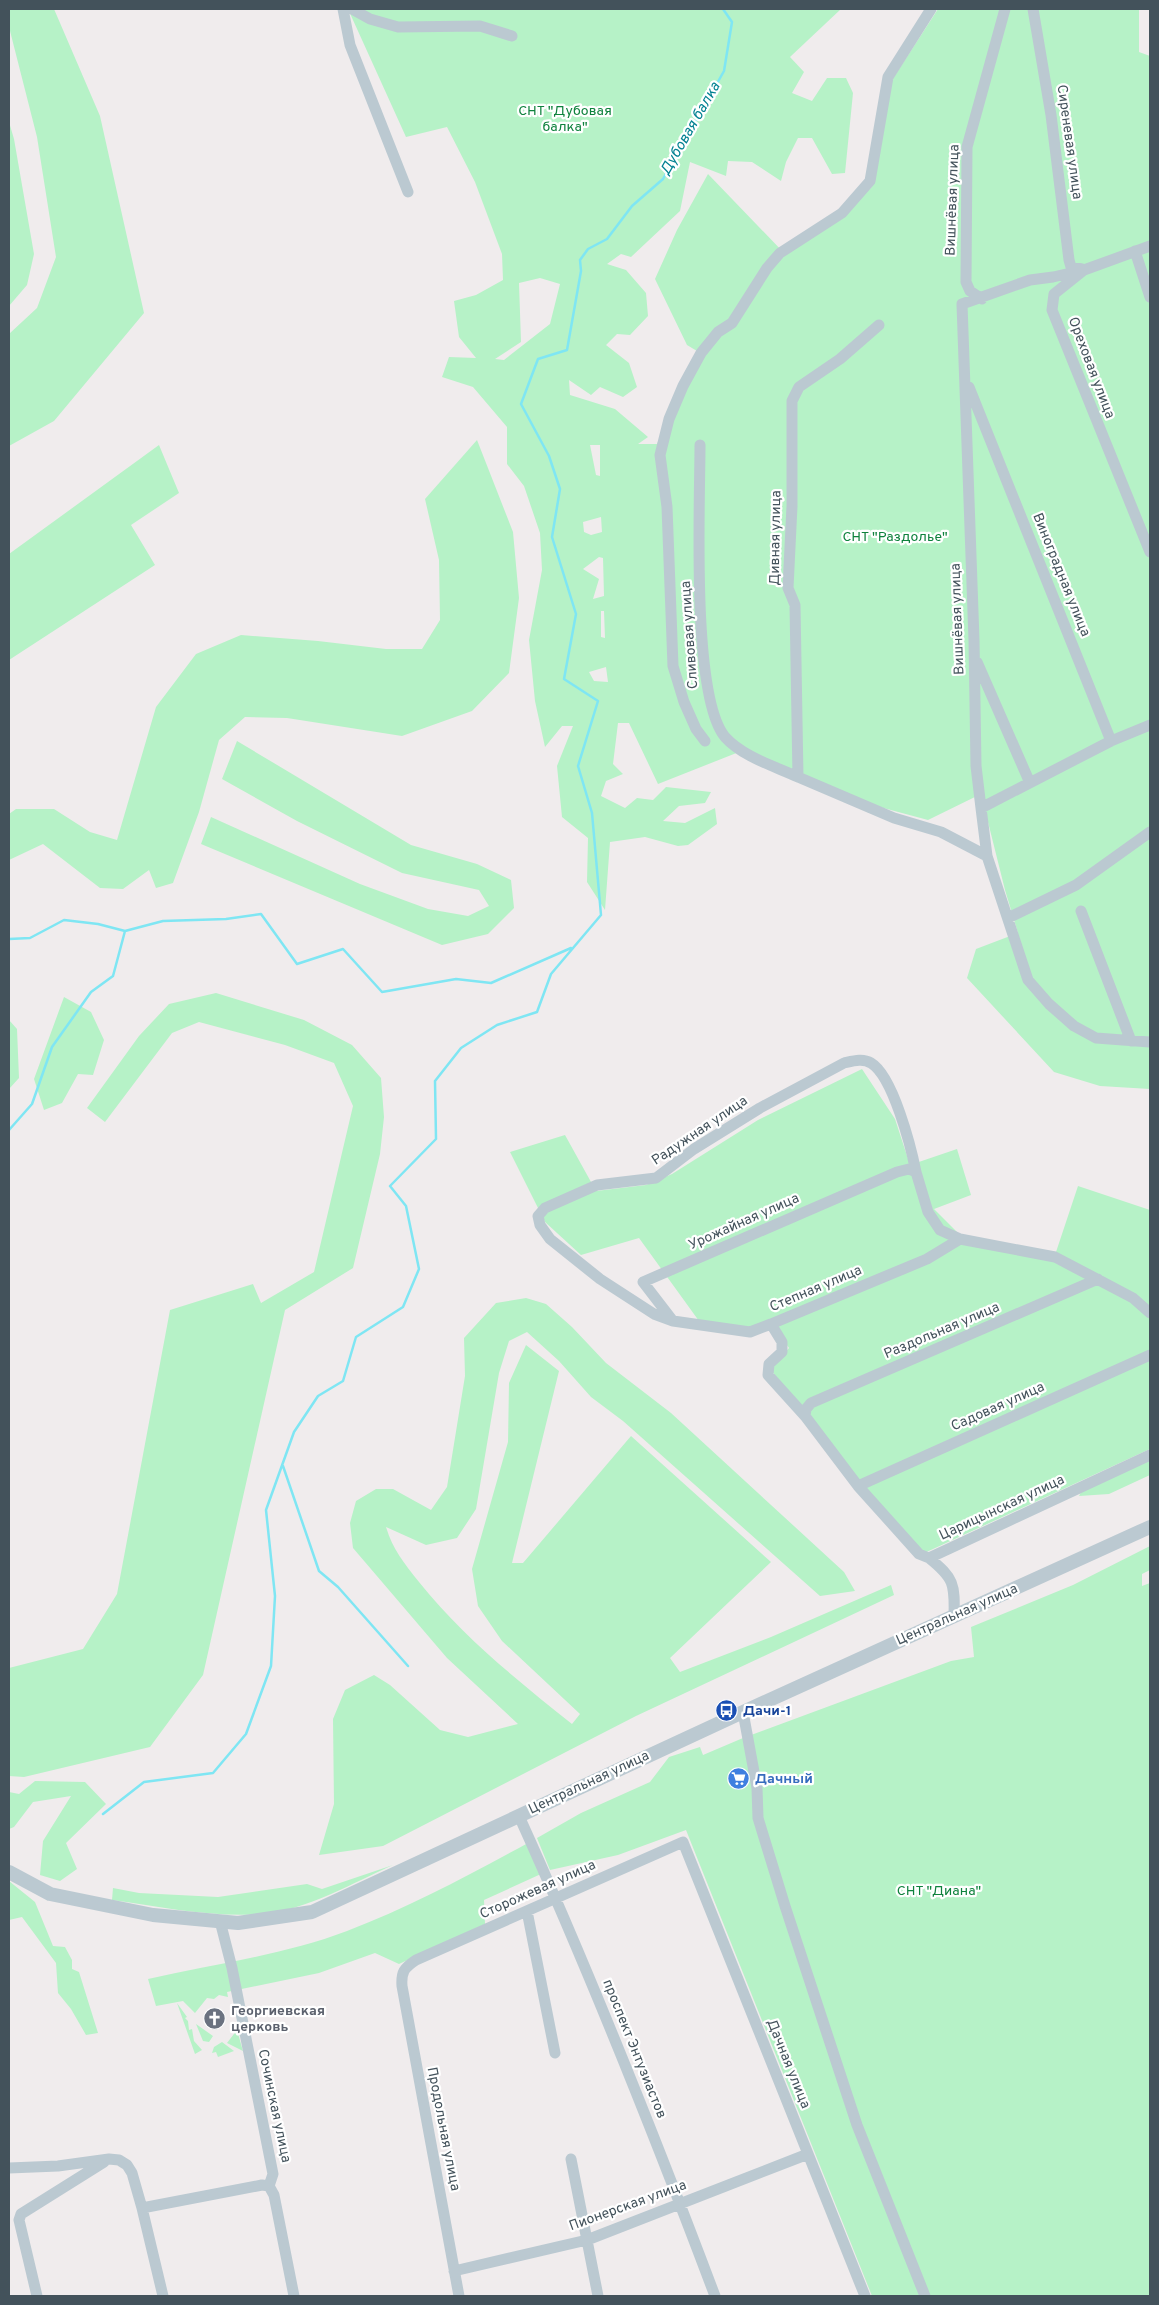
<svg xmlns="http://www.w3.org/2000/svg" width="1159" height="2305" font-family="Overpass,sans-serif">
	<rect width="100%" height="100%" fill="#f0eced"/>
	<path fill="#b6f2c7" fill-rule="evenodd" d="M 9,9 L 54,9 L 100,116 L 144,313 L 54,421 L 9,446 L 9,334 L 37,308 L 56,257 L 37,137 L 9,27 Z
		M 348,9 L 841,9 L 790,57 L 804,72 L 792,93 L 812,101 L 827,78 L 846,78 L 853,93 L 845,173 L 832,174 L 812,138 L 798,138 L 786,162 L 781,181 L 752,162 L 728,161 L 726,176 L 690,162 L 680,211 L 631,257 L 621,254 L 607,264 L 626,270 L 646,293 L 648,316 L 630,335 L 617,334 L 606,345 L 629,363 L 637,387 L 623,397 L 600,387 L 591,395 L 569,380 L 570,395 L 615,409 L 648,437 L 638,444 L 657,444 L 697,351 L 687,345 L 655,279 L 677,230 L 708,174 L 785,254 L 871,188 L 892,80 L 938,9 L 1139,9 L 1139,52 L 1150,56 L 1150,1089 L 1100,1086 L 1054,1072 L 967,978 L 976,949 L 1018,933 L 1005,890 L 981,794 L 928,820 L 876,806 L 744,750 L 658,784 L 629,723 L 618,723 L 613,764 L 623,774 L 606,781 L 601,796 L 625,808 L 637,798 L 653,800 L 666,787 L 711,792 L 705,803 L 679,806 L 663,821 L 685,823 L 715,808 L 717,824 L 688,845 L 678,846 L 645,837 L 610,842 L 605,910 L 587,882 L 588,838 L 562,817 L 557,766 L 573,726 L 562,726 L 545,747 L 535,701 L 529,640 L 542,570 L 540,533 L 524,486 L 507,464 L 507,427 L 473,387 L 442,377 L 449,357 L 476,358 L 459,337 L 454,301 L 476,295 L 503,280 L 502,254 L 475,182 L 447,127 L 406,137 ZM 540,278 L 560,284 L 550,324 L 504,360 L 495,359 L 521,342 L 519,283 ZM 590,445 L 600,445 L 600,476 L 596,475 ZM 601,517 L 602,532 L 591,535 L 584,532 L 583,522 ZM 599,557 L 603,558 L 604,596 L 593,599 L 599,579 L 583,569 ZM 601,611 L 604,611 L 605,638 L 601,637 ZM 606,667 L 608,682 L 594,681 L 589,672 Z
		M 9,122 L 14,139 L 34,254 L 27,285 L 9,306 Z
		M 477,440 L 513,532 L 519,598 L 509,673 L 472,711 L 402,736 L 287,718 L 245,717 L 219,740 L 199,812 L 173,883 L 156,888 L 149,870 L 123,889 L 100,888 L 43,844 L 9,860 L 9,814 L 16,809 L 54,809 L 90,832 L 117,840 L 156,707 L 196,654 L 241,635 L 318,641 L 386,649 L 422,649 L 440,620 L 439,560 L 425,499 Z
		M 159,445 L 179,493 L 131,525 L 155,565 L 9,660 L 9,554 Z
		M 237,741 L 411,845 L 477,864 L 511,880 L 514,908 L 488,934 L 442,945 L 201,844 L 211,817 L 360,884 L 428,909 L 468,916 L 489,906 L 479,890 L 402,873 L 297,821 L 222,779 Z
		M 216,993 L 304,1020 L 352,1045 L 381,1078 L 384,1117 L 380,1154 L 353,1268 L 285,1310 L 203,1675 L 150,1747 L 24,1777 L 9,1776 L 9,1668 L 83,1649 L 117,1594 L 170,1310 L 253,1284 L 261,1303 L 314,1272 L 353,1106 L 334,1063 L 285,1045 L 199,1022 L 172,1033 L 105,1122 L 87,1108 L 139,1036 L 169,1004 Z
		M 64,997 L 91,1012 L 104,1040 L 93,1075 L 78,1074 L 62,1103 L 44,1110 L 34,1079 Z
		M 9,1020 L 17,1029 L 19,1078 L 9,1089 Z
		M 862,1069 L 895,1119 L 910,1165 L 957,1149 L 971,1195 L 934,1209 L 961,1236 L 1056,1252 L 1078,1186 L 1150,1210 L 1150,1449 L 920,1555 L 770,1369 L 789,1348 L 770,1321 L 744,1330 L 699,1321 L 639,1238 L 581,1255 L 545,1222 L 510,1152 L 565,1135 L 596,1191 L 646,1185 L 672,1174 L 758,1120 Z
		M 526,1298 L 546,1304 L 572,1327 L 606,1363 L 671,1413 L 844,1572 L 855,1591 L 820,1596 L 623,1421 L 591,1397 L 559,1361 L 527,1332 L 509,1341 L 499,1373 L 476,1509 L 457,1538 L 426,1545 L 386,1527 C 393,1550 404,1563 419,1582 C 464,1638 516,1679 572,1724 L 580,1714 L 502,1641 L 478,1606 L 472,1569 L 508,1442 L 509,1383 L 526,1345 L 559,1371 L 512,1563 L 523,1563 L 631,1436 L 771,1562 L 670,1658 L 680,1672 L 771,1637 L 891,1585 L 894,1595 L 636,1716 L 383,1846 L 319,1855 L 334,1804 L 333,1719 L 345,1690 L 374,1675 L 390,1685 L 440,1730 L 468,1737 L 518,1724 L 447,1658 L 353,1548 L 350,1523 L 356,1501 L 376,1489 L 393,1489 L 431,1510 L 447,1487 L 465,1376 L 464,1338 L 496,1303 Z
		M 1150,1455 L 1150,1475 L 1109,1494 L 1079,1496 L 1084,1486 Z
		M 1150,1546 L 1150,1570 L 1142,1574 L 1142,1586 L 1150,1583 L 1150,2296 L 872,2296 L 686,1830 L 618,1855 L 550,1870 L 537,1838 L 581,1813 L 650,1782 L 669,1757 L 700,1747 L 703,1755 L 743,1738 L 951,1661 L 974,1657 L 971,1627 L 1073,1585 Z
		M 35,1781 L 85,1782 L 106,1804 L 66,1843 L 77,1869 L 60,1881 L 40,1875 L 43,1841 L 71,1796 L 33,1802 L 14,1827 L 9,1829 L 9,1792 L 19,1794 Z
		M 528,1843 L 541,1874 L 484,1900 L 485,1924 L 399,1964 L 375,1953 L 319,1973 L 227,1992 L 228,1997 L 219,1995 L 214,1999 L 207,1998 L 195,2013 L 183,2001 L 156,2006 L 148,1979 C 213,1964 284,1955 347,1931 C 410,1907 469,1875 528,1843 Z
		M 393,1865 C 355,1882 306,1910 264,1914 C 214,1918 162,1907 112,1900 L 113,1888 L 139,1893 L 218,1897 L 307,1884 L 322,1889 Z
		M 9,1881 L 35,1902 L 53,1946 L 65,1947 L 72,1960 L 72,1969 L 79,1972 L 98,2033 L 86,2035 L 71,2009 L 58,1993 L 56,1963 L 22,1917 L 9,1920 Z
		M 177,2003 L 187,2017 L 185,2018 L 188,2021 L 189,2030 L 192,2029 L 194,2041 L 202,2050 L 195,2054 Z
		M 196,2024 L 213,2036 L 209,2042 L 203,2041 Z
		M 237,2030 L 243,2051 L 227,2043 Z
		M 222,2042 L 234,2051 L 218,2057 L 216,2052 L 212,2053 L 214,2047 Z"/>
	<g fill="none" stroke-linecap="round" stroke-linejoin="round">
		<path stroke="#7fe6f3" stroke-width="2.5" d="M 9,939 L 30,938 L 64,920 L 98,924 L 125,931
			M 9,1130 L 32,1104 L 52,1047 L 91,992 L 113,976 L 125,931 L 163,921 L 226,919 L 261,914 L 297,964 L 343,949 L 382,992 L 456,979 L 491,983 L 571,948
			M 283,1466 L 319,1571 L 338,1587 L 408,1666
			M 103,1814 L 144,1782 L 213,1773 L 246,1734 L 271,1666 L 275,1596 L 266,1510 L 294,1432 L 318,1396 L 343,1381 L 356,1337 L 403,1307 L 419,1269 L 406,1206 L 390,1186 L 436,1139 L 435,1081 L 461,1048 L 497,1025 L 537,1012 L 551,974 L 601,915 L 592,813 L 578,766 L 598,701 L 564,679 L 576,614 L 552,537 L 560,489 L 549,456 L 521,404 L 538,359 L 567,350 L 581,271 L 580,260 L 588,249 L 607,239 L 632,206 L 663,179 L 724,71 L 732,22 L 723,9"/>
		<path stroke="#bbc9d1" stroke-width="11" d="M 343,9 L 350,45 L 408,192
			M 352,9 L 370,19 L 398,27 L 480,26 L 512,36
			M 1033,9 L 1051,115 L 1069,260 L 1071,267 L 1082,269
			M 1150,246 L 1084,270 L 1054,294 L 1052,310 L 1150,552
			M 1135,251 L 1150,297
			M 1084,270 L 1053,277 L 1030,280 L 962,304 L 974,640 L 976,766 L 981,808 L 1111,741
			M 982,299 L 970,291 L 966,282 L 967,147 L 1005,9
			M 879,325 L 840,359 L 799,387 L 792,401 L 792,506 L 788,588 L 795,605 L 798,777 L 894,818 L 941,832 L 987,856
			M 969,387 L 1111,741 L 1150,725
			M 700,445 C 700,503 691,696 725,737 C 743,757 774,766 798,777
			M 977,662 L 1030,783
			M 705,741 L 696,729 L 684,702 L 673,666 L 667,507 L 660,455 L 669,419 L 683,386 L 701,353 L 718,332 L 732,323 L 767,268 L 780,253 L 842,213 L 870,181 L 888,77 L 931,9
			M 981,808 L 987,856 L 1028,980 L 1049,1004 L 1074,1026 L 1096,1038 L 1150,1042
			M 1081,911 L 1131,1041
			M 1008,918 L 1076,885 L 1150,832
			M 673,1321 L 654,1314 L 600,1279 L 550,1239 L 540,1225 L 538,1216 L 545,1208 L 597,1185 L 656,1178 L 694,1149 L 760,1108 L 844,1063 C 853,1061 863,1058 871,1063 C 893,1076 911,1147 916,1172
			M 771,1324 L 750,1332 L 673,1321 L 643,1282 L 897,1172 L 909,1169 L 916,1172 L 928,1212 L 940,1230 L 960,1239
			M 805,1416 L 806,1409 L 811,1403 L 1098,1279
			M 858,1486 L 1150,1355
			M 929,1558 L 919,1554 L 858,1486 L 805,1416 L 768,1375 L 769,1364 L 782,1352 L 782,1342 L 771,1324 L 927,1259 L 960,1239 L 1055,1257 L 1133,1298 L 1150,1313
			M 954,1616 C 955,1584 954,1578 929,1558 L 1150,1455
			M 743,1712 L 757,1788 L 758,1818 L 785,1906 L 857,2125 L 925,2296
			M 519,1816 C 590,1973 654,2134 715,2296
			M 527,1911 L 555,2053
			M 220,1921 L 232,1968 L 273,2174 L 269,2186 L 274,2195 L 294,2296
			M 571,2159 L 598,2296
			M 9,2168 L 58,2166 L 109,2159 L 119,2160 L 127,2165 L 132,2173 L 142,2208 L 262,2185 L 269,2186
			M 142,2208 L 163,2296
			M 454,2271 L 587,2240 L 808,2154
			M 37,2296 L 19,2220 L 21,2214 L 104,2162
			M 459,2296 L 402,1986 C 401,1972 404,1968 416,1960 L 683,1842 L 865,2296"/>
		<path stroke="#bbc9d1" stroke-width="14" d="M 9,1872 L 50,1894 L 153,1915 L 238,1923 L 312,1912 L 743,1712 L 1150,1527"/>
	</g>
	<defs>
		<symbol id="bus-disc" viewBox="-11 -11 22 22"><circle r="9.5" fill="#1a4fb4" stroke="#fff"/><path d="M-5-6H5V4H4V6H2V4H-2V6H-4V4H-5ZM-3.5-4V0h7V-4ZM-3.5 1.2v1.5H-2V1.2ZM2 1.2v1.5H3.5V1.2Z" fill="#fff"/></symbol>
		<symbol id="supermarket-disc" viewBox="-11 -11 22 22"><circle r="9.5" fill="#3f7fe0" stroke="#fff"/><path d="M-6-5.5h2.5l.6 2H6L4.5 2H-2.5L-4.4-4H-6ZM-1.5 3.2a1.3 1.3 0 1 0 .1 0ZM3 3.2a1.3 1.3 0 1 0 .1 0Z" fill="#fff"/></symbol>
		<symbol id="church-disc" viewBox="-11 -11 22 22"><circle r="9.5" fill="#6b7280" stroke="#fff"/><path d="M-1.2-6h2.4v3.5h3.3v2.4h-3.3V6h-2.4V-.1h-3.3v-2.4h3.3Z" fill="#fff"/></symbol>
	</defs>
	<g fill-rule="evenodd">
		<use href="#bus-disc" x="714" y="1698" width="25" height="25"/>
		<use href="#supermarket-disc" x="726" y="1766" width="25" height="25"/>
		<use href="#church-disc" x="202" y="2006" width="25" height="25"/>
	</g>
	<g text-anchor="middle" dominant-baseline="central" stroke-width="4.5" stroke-linejoin="round" paint-order="stroke">
		<g font-size="14" fill="#0f823d" stroke="#fff">
			<text x="565" y="111">СНТ "Дубовая<tspan x="565" dy="16">балка"</tspan></text>
			<text x="895" y="537">СНТ "Раздолье"</text>
			<text x="939" y="1891">СНТ "Диана"</text>
		</g>
		<g font-size="14" fill="#43525b" stroke="#fff">
			<text transform="translate(1069 142) rotate(82)">Сиреневая улица</text>
			<text transform="translate(953 200) rotate(-88)">Вишнёвая улица</text>
			<text transform="translate(1091 368) rotate(69)">Ореховая улица</text>
			<text transform="translate(776 538) rotate(-89)">Дивная улица</text>
			<text transform="translate(1061 575) rotate(68)">Виноградная улица</text>
			<text transform="translate(958 619) rotate(-92)">Вишнёвая улица</text>
			<text transform="translate(690 635) rotate(-94)">Сливовая улица</text>
			<text transform="translate(700 1131) rotate(-34)">Радужная улица</text>
			<text transform="translate(744 1222) rotate(-24)">Урожайная улица</text>
			<text transform="translate(816 1289) rotate(-23)">Степная улица</text>
			<text transform="translate(942 1331) rotate(-23)">Раздольная улица</text>
			<text transform="translate(998 1407) rotate(-24)">Садовая улица</text>
			<text transform="translate(1002 1508) rotate(-25)">Царицынская улица</text>
			<text transform="translate(957 1615) rotate(-24)">Центральная улица</text>
			<text transform="translate(589 1783) rotate(-25)">Центральная улица</text>
			<text transform="translate(538 1890) rotate(-24)">Сторожевая улица</text>
			<text transform="translate(634 2049) rotate(68)">проспект Энтузиастов</text>
			<text transform="translate(788 2064) rotate(68)">Дачная улица</text>
			<text transform="translate(274 2106) rotate(78)">Сочинская улица</text>
			<text transform="translate(443 2129) rotate(79)">Продольная улица</text>
			<text transform="translate(628 2206) rotate(-20)">Пионерская улица</text>
		</g>
		<g font-size="14" font-weight="bold" fill="#164399" stroke="#fff" text-anchor="start">
			<text x="743" y="1711">Дачи-1</text>
		</g>
		<g font-size="14" font-weight="bold" fill="#366cbe" stroke="#fff" text-anchor="start">
			<text x="755" y="1779">Дачный</text>
		</g>
		<g font-size="14" font-weight="bold" fill="#5b616d" stroke="#fff" text-anchor="start">
			<text x="231" y="2011">Георгиевская<tspan x="231" dy="16">церковь</tspan></text>
		</g>
		<g font-size="15" font-style="italic" fill="#038292" stroke="#fff">
			<text transform="translate(691 129) rotate(-60)">Дубовая балка</text>
		</g>
	</g>
	<rect width="1159" height="2305" fill="none" stroke="#43525b" stroke-width="20"/>
</svg>
